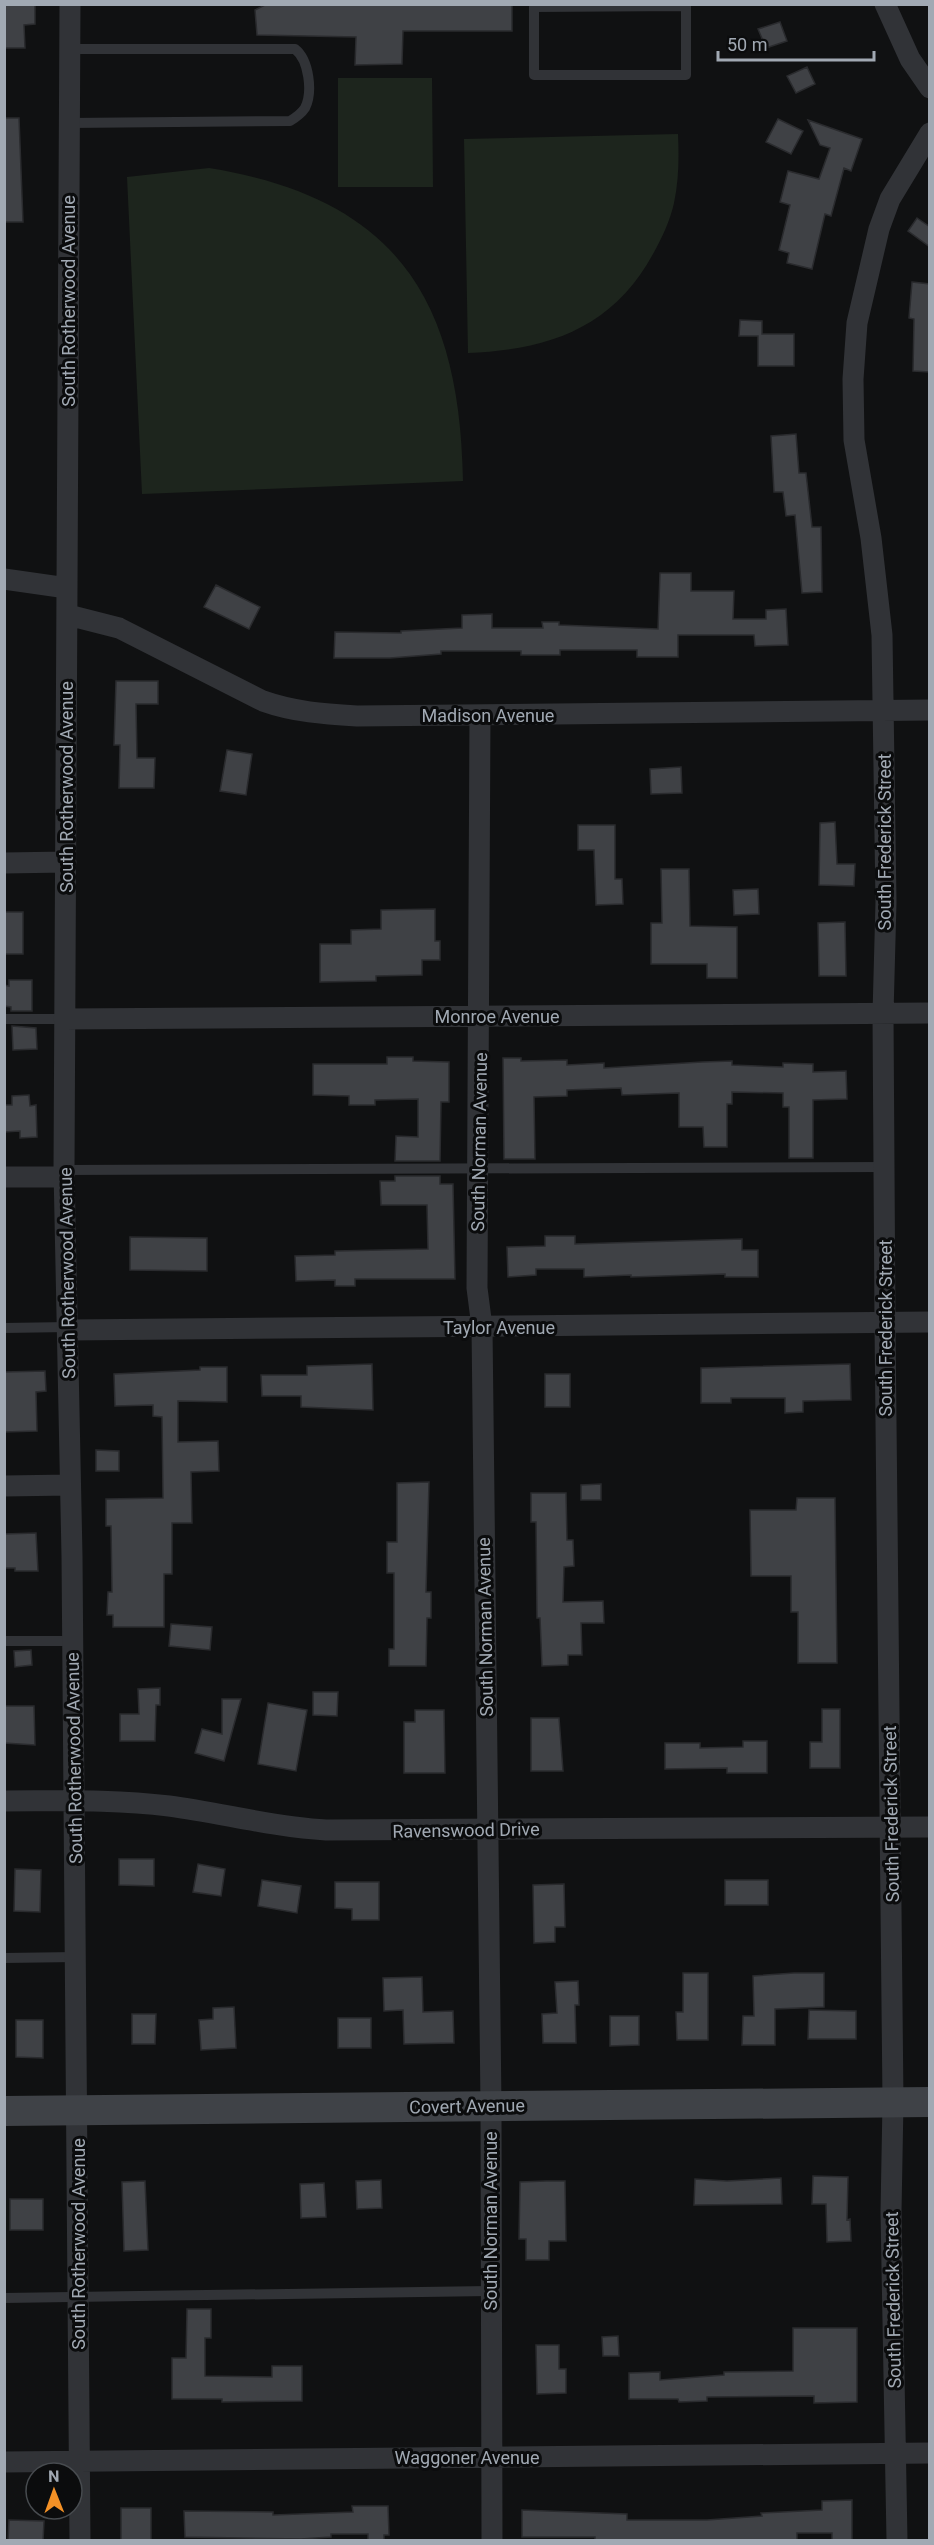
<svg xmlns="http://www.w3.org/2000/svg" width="934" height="2545" font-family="Roboto,sans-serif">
	<rect width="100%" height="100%" fill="#101112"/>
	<path fill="#1d251d" d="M 338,78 L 432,78 L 433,187 L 338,187 Z
		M 678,134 C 679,157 679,180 674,203 C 670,221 662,238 653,254 C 613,328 548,350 468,353 L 464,139 Z
		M 209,168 C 396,198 460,299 463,481 L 142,494 L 127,177 Z"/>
	<path fill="#3f4145" stroke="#2a2b2e" stroke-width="1.5" d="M 4,4 L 35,4 L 35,24 L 24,25 L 25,48 L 4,48 Z
		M 267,4 L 512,4 L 512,31 L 403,31 L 402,64 L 355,65 L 356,37 L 257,35 L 255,10 Z
		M 780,22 L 787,41 L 766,48 L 758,29 Z
		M 807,67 L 815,84 L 796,93 L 787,76 Z
		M 4,118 L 19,118 L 23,222 L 4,222 Z
		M 778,119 L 803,131 L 791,154 L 766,142 Z
		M 808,120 L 862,139 L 851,171 L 844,168 L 831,216 L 825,214 L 812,269 L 787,263 L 789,253 L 779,250 L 790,205 L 780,202 L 788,171 L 819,179 L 830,148 L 820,145 Z
		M 917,218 L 930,227 L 930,247 L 908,231 Z
		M 912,282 L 930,284 L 930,372 L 913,371 L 914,319 L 909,318 Z
		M 740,320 L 762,321 L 762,334 L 794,334 L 794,366 L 758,366 L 758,336 L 739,336 Z
		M 796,434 L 799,473 L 806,473 L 812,527 L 821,527 L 822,592 L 802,593 L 795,515 L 786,516 L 783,492 L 774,492 L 771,436 Z
		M 660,573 L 691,573 L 691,591 L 734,591 L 733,619 L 766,619 L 766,610 L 786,609 L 788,645 L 755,646 L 754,635 L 678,635 L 678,657 L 637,657 L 637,650 L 560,650 L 560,655 L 521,655 L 521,651 L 441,651 L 441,654 L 390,658 L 334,658 L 335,632 L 401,633 L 401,631 L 462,628 L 462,615 L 492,614 L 492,628 L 543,628 L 542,622 L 559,622 L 559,625 L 658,629 Z
		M 216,585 L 260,607 L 249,629 L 204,607 Z
		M 116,681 L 158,681 L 158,704 L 136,704 L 137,758 L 155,758 L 154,788 L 119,788 L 120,745 L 114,745 Z
		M 227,750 L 252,754 L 246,795 L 220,791 Z
		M 681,767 L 682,793 L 651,794 L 650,769 Z
		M 835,822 L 837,864 L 855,864 L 854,886 L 819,885 L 820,823 Z
		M 578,825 L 615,825 L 615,879 L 622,879 L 623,904 L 596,905 L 594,850 L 578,850 Z
		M 661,869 L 689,869 L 690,926 L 737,927 L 737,978 L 707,978 L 707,964 L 651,964 L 651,923 L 662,923 Z
		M 758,889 L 759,914 L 734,915 L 733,890 Z
		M 435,909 L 435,941 L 440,941 L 440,960 L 422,960 L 422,975 L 376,976 L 376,981 L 320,982 L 320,944 L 351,944 L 351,930 L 381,929 L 381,910 Z
		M 4,912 L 23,912 L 23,954 L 4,954 Z
		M 845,922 L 846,976 L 819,976 L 818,923 Z
		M 9,980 L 32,980 L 32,1011 L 11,1011 L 11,1007 L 4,1006 L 4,985 L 9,986 Z
		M 12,1026 L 36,1028 L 37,1049 L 13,1050 Z
		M 387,1057 L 413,1057 L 413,1061 L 449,1062 L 449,1102 L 441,1102 L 440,1161 L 395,1161 L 396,1136 L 418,1137 L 418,1099 L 375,1100 L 375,1105 L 349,1105 L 349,1096 L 313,1095 L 313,1064 L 387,1064 Z
		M 503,1058 L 521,1058 L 521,1061 L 567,1060 L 567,1065 L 604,1063 L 604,1068 L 702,1062 L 732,1061 L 732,1065 L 783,1067 L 783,1063 L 813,1064 L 813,1072 L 846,1071 L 847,1099 L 813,1100 L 813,1158 L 789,1158 L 789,1107 L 783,1107 L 783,1093 L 732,1092 L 732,1104 L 727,1104 L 727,1147 L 704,1147 L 703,1127 L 679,1127 L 679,1093 L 622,1095 L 621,1088 L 567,1090 L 567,1096 L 534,1097 L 535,1159 L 504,1159 Z
		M 29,1095 L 30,1106 L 36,1105 L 37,1137 L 20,1138 L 20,1131 L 4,1132 L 4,1105 L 12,1105 L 12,1096 Z
		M 395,1176 L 440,1176 L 440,1184 L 453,1184 L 455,1279 L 355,1279 L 355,1286 L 335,1286 L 335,1280 L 296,1281 L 295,1256 L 335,1255 L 335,1251 L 428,1249 L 427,1205 L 381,1205 L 380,1181 L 395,1181 Z
		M 545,1236 L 575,1236 L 575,1244 L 742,1239 L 742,1250 L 758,1250 L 758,1277 L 725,1277 L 725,1274 L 631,1277 L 631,1275 L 584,1277 L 584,1269 L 536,1269 L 536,1275 L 508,1277 L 507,1247 L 545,1246 Z
		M 130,1237 L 207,1238 L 207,1271 L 130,1270 Z
		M 372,1364 L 373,1410 L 301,1407 L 301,1396 L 262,1396 L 261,1375 L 307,1375 L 307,1366 Z
		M 850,1364 L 851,1400 L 803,1401 L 803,1412 L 785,1413 L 785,1398 L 731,1398 L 731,1403 L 701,1403 L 701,1368 Z
		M 200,1367 L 227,1367 L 227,1402 L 178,1401 L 178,1442 L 218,1441 L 219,1471 L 191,1472 L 192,1523 L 172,1523 L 172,1574 L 164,1574 L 164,1627 L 113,1627 L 113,1615 L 107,1615 L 108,1592 L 112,1592 L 111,1526 L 106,1526 L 106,1499 L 163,1498 L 162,1417 L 153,1416 L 153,1405 L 115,1406 L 114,1374 L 200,1370 Z
		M 45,1371 L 46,1391 L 36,1392 L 37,1431 L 4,1432 L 4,1372 Z
		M 545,1374 L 570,1374 L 570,1407 L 545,1407 Z
		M 96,1450 L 119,1451 L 119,1471 L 96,1471 Z
		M 429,1482 L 426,1592 L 431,1592 L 431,1618 L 427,1618 L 426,1666 L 389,1666 L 389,1649 L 394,1649 L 394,1573 L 387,1573 L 387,1542 L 397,1542 L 397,1483 Z
		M 601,1484 L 601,1500 L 581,1500 L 581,1485 Z
		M 531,1493 L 566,1493 L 567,1540 L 573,1540 L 574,1566 L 564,1567 L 563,1602 L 603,1601 L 604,1623 L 581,1623 L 582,1655 L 568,1655 L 568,1665 L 542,1666 L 540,1618 L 537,1618 L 536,1522 L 531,1522 Z
		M 797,1498 L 835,1498 L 837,1663 L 798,1663 L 798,1612 L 791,1612 L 791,1576 L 751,1576 L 750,1510 L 796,1510 Z
		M 36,1533 L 38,1571 L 15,1571 L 15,1568 L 4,1568 L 4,1534 Z
		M 171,1624 L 212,1627 L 210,1650 L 169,1646 Z
		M 31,1650 L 32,1665 L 15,1667 L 14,1651 Z
		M 160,1688 L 160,1705 L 156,1705 L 155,1741 L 120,1741 L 120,1714 L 139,1714 L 138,1689 Z
		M 313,1692 L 338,1692 L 337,1716 L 313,1715 Z
		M 222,1699 L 241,1699 L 224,1761 L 195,1753 L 202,1729 L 222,1734 Z
		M 268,1703 L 307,1710 L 296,1771 L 258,1764 Z
		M 4,1706 L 34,1706 L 35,1745 L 4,1743 Z
		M 822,1709 L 840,1709 L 840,1768 L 810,1768 L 810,1742 L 822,1742 Z
		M 415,1710 L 444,1710 L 445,1773 L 404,1773 L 404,1722 L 415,1722 Z
		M 531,1718 L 559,1718 L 563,1771 L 531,1771 Z
		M 743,1741 L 767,1741 L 767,1773 L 727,1773 L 727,1768 L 665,1769 L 665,1743 L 700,1743 L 700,1748 L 743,1747 Z
		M 119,1859 L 154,1859 L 154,1886 L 119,1885 Z
		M 198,1864 L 225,1869 L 221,1896 L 193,1892 Z
		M 15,1869 L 41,1870 L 40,1912 L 14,1911 Z
		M 262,1880 L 301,1886 L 297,1913 L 258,1906 Z
		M 725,1880 L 768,1880 L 768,1905 L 725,1905 Z
		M 335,1882 L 379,1882 L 379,1920 L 352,1920 L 352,1909 L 335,1908 Z
		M 564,1884 L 565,1927 L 555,1927 L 555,1942 L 534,1943 L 533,1885 Z
		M 683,1973 L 708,1973 L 708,2040 L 677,2040 L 676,2012 L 683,2012 Z
		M 794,1973 L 824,1973 L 824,2007 L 775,2009 L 775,2045 L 742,2045 L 743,2016 L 754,2016 L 753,1976 Z
		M 422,1977 L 423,2012 L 453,2011 L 454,2043 L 404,2044 L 403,2010 L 384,2011 L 383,1978 Z
		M 578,1981 L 579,2005 L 575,2005 L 576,2043 L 543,2043 L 542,2014 L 557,2013 L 555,1982 Z
		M 234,2007 L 236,2048 L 201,2050 L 199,2020 L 213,2019 L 213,2008 Z
		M 809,2010 L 856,2011 L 856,2039 L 808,2039 Z
		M 132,2014 L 156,2014 L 155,2044 L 132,2044 Z
		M 610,2016 L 639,2016 L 639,2045 L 610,2046 Z
		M 338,2018 L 371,2018 L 371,2048 L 338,2048 Z
		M 16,2020 L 43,2020 L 43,2058 L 16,2057 Z
		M 813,2176 L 848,2177 L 847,2220 L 850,2219 L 851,2241 L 827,2242 L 826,2204 L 812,2204 Z
		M 781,2178 L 782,2204 L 694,2205 L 695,2179 L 727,2181 Z
		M 381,2180 L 382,2208 L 357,2209 L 356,2181 Z
		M 145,2181 L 148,2250 L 124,2251 L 122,2182 Z
		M 546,2181 L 565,2181 L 566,2241 L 549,2241 L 549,2260 L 526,2260 L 526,2239 L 519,2239 L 520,2182 Z
		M 324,2183 L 326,2217 L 301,2218 L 300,2184 Z
		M 10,2199 L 43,2199 L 43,2230 L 10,2230 Z
		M 187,2309 L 211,2309 L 211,2338 L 205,2338 L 205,2376 L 272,2377 L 272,2366 L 302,2366 L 302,2401 L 222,2402 L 222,2399 L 172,2399 L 172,2358 L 186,2358 Z
		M 793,2328 L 857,2328 L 857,2402 L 814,2403 L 814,2396 L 707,2397 L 707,2401 L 679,2402 L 678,2399 L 629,2399 L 629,2373 L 660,2372 L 660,2380 L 724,2375 L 724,2372 L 793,2371 Z
		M 618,2336 L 619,2356 L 603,2356 L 602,2337 Z
		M 536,2345 L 559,2345 L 559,2369 L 566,2369 L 566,2393 L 537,2394 Z
		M 852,2500 L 852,2541 L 832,2541 L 832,2533 L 797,2533 L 797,2541 L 595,2540 L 595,2537 L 522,2537 L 522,2510 L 627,2514 L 627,2520 L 707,2520 L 762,2516 L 761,2513 L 822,2510 L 822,2501 Z
		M 352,2506 L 388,2506 L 389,2535 L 384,2535 L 384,2541 L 368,2541 L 368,2534 L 331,2534 L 331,2537 L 301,2539 L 185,2537 L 184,2511 L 273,2512 L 273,2515 L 353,2512 Z
		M 121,2508 L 151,2508 L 151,2541 L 121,2541 Z
		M 9,2520 L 44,2521 L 43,2541 L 8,2541 Z"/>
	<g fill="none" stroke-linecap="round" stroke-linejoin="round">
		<path stroke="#313337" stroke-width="10" d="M 686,6 L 534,7 L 534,75 L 686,75 L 686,4
			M 69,123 L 290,121 C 295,118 301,114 305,108 C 313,92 309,60 295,49 L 69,49
			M 4,1019 L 64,1019
			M 64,1170 L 884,1167
			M 4,1328 L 69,1327
			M 4,1641 L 73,1641
			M 4,1958 L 76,1957
			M 4,2298 L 490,2291"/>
		<path stroke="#313337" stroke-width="21" d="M 70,4 L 64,1170 L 72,1556 L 80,2540
			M 885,4 L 910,59 L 930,88
			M 4,579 L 67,588
			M 68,615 L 119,628 L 263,701 C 294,712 324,714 357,716 L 930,710
			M 480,715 L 477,1288 L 482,1327 L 491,2106 L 492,2540
			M 4,863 L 66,862
			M 64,1019 L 930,1013
			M 4,1177 L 64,1177
			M 69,1330 L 930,1322
			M 4,1486 L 70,1485
			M 4,1801 C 59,1801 114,1799 169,1806 C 222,1813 273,1827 326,1830 L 930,1827
			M 4,2462 L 930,2453
			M 897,2540 L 891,2212 L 893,2102 L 885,1324 L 883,1014 L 886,902 L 882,635 L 871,538 L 854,440 L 853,379 L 857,323 L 879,229 L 890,199 L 930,133"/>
		<path stroke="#3f4247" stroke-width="30" d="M 4,2111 L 930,2102"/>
	</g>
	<g text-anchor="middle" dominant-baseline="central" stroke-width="6" stroke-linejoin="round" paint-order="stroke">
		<g font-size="18" fill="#a1a9b3" stroke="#0b0c0d">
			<text transform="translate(68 301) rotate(-90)">South Rotherwood Avenue</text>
			<text x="488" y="715">Madison Avenue</text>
			<text transform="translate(66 787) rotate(-90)">South Rotherwood Avenue</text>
			<text transform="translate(884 842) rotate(-90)">South Frederick Street</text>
			<text x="497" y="1016">Monroe Avenue</text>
			<text transform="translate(479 1142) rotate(-89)">South Norman Avenue</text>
			<text transform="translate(67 1273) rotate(-91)">South Rotherwood Avenue</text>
			<text x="499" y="1327">Taylor Avenue</text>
			<text transform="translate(885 1328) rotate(-90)">South Frederick Street</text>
			<text transform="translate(485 1627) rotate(-91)">South Norman Avenue</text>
			<text transform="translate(74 1758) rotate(-91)">South Rotherwood Avenue</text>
			<text transform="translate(891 1814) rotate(-91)">South Frederick Street</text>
			<text transform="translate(466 1830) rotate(-1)">Ravenswood Drive</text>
			<text transform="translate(467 2106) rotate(-1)">Covert Avenue</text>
			<text transform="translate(490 2221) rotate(-90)">South Norman Avenue</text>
			<text transform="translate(78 2244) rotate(-90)">South Rotherwood Avenue</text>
			<text transform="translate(893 2300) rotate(-91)">South Frederick Street</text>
			<text x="467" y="2457">Waggoner Avenue</text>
		</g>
	</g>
	<rect width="934" height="2545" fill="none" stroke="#a1a9b3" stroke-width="12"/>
	<g transform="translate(54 2491) rotate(359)"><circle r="28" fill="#0b0c0d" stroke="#474b4f" stroke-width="1.5"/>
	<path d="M0-4.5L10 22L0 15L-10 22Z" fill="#f49126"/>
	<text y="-9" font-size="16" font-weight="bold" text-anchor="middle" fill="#a1a9b3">N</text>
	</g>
	<path d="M718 51v9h156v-9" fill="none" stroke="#a1a9b3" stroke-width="3"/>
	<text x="727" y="51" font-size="18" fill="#a1a9b3" stroke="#0b0c0d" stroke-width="4.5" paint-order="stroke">50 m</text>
</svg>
